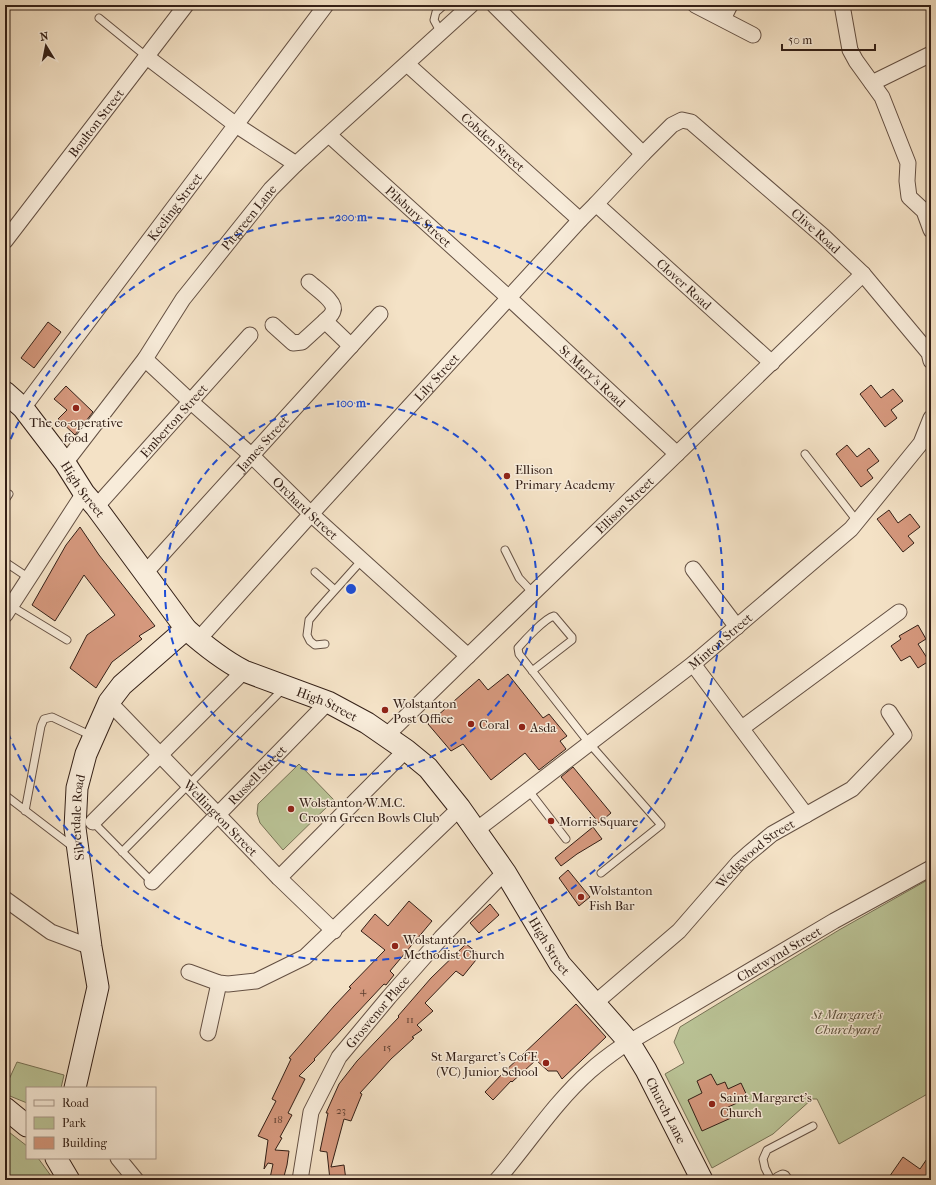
<svg xmlns="http://www.w3.org/2000/svg" width="936" height="1185" font-family="'IM FELL French Canon',serif">
	<rect width="100%" height="100%" fill="#f4e2c6"/>
	<filter id="stains"><feTurbulence type="fractalNoise" baseFrequency=".005" numOctaves="4"/><feColorMatrix values="0 0 0 0 .2 0 0 0 0 .09 0 0 0 0 .02 0 0 0 .5 -.17"/></filter>
	<radialGradient id="worn" r=".72"><stop offset=".6" stop-color="#630" stop-opacity="0"/><stop offset="1" stop-color="#630" stop-opacity=".3"/></radialGradient>
	<path fill="#bac396" stroke="#777256" d="M 299,764 L 334,800 L 283,850 L 260,823 L 257,814 L 258,804 Z
		M 931,878 L 931,1092 L 839,1144 L 817,1099 L 812,1099 L 773,1134 L 712,1168 L 665,1074 L 684,1063 L 674,1042 L 680,1027 L 839,930 Z
		M 17,1062 L 64,1075 L 61,1088 L 27,1088 L 27,1103 L 5,1094 L 5,1088 Z
		M 5,1129 L 27,1146 L 27,1158 L 38,1158 L 54,1180 L 5,1180 Z"/>
	<path fill="#d5987d" stroke="#342017" d="M 48,322 L 61,332 L 34,368 L 21,358 Z
		M 871,385 L 881,398 L 893,389 L 903,401 L 891,410 L 897,418 L 885,427 L 860,394 Z
		M 66,386 L 93,412 L 75,435 L 58,419 L 67,410 L 54,399 Z
		M 847,445 L 857,457 L 869,448 L 879,461 L 867,470 L 873,478 L 861,487 L 836,454 Z
		M 889,510 L 898,523 L 910,514 L 920,527 L 908,536 L 914,543 L 903,552 L 877,519 Z
		M 80,527 L 99,555 L 155,626 L 139,636 L 142,639 L 112,662 L 96,688 L 70,668 L 87,635 L 115,615 L 84,575 L 55,621 L 32,605 L 66,545 Z
		M 918,625 L 926,639 L 918,644 L 929,661 L 918,668 L 910,656 L 901,661 L 891,646 L 901,639 L 899,636 Z
		M 508,674 L 543,718 L 549,714 L 567,736 L 560,741 L 566,749 L 539,770 L 525,753 L 491,780 L 463,744 L 451,751 L 428,724 L 479,679 L 488,690 Z
		M 573,767 L 611,813 L 599,823 L 561,777 Z
		M 593,827 L 602,839 L 577,854 L 561,866 L 555,858 Z
		M 568,870 L 590,897 L 579,906 L 559,878 Z
		M 409,901 L 432,921 L 390,971 L 394,975 L 386,985 L 384,984 L 314,1059 L 315,1060 L 299,1076 L 305,1079 L 288,1113 L 292,1115 L 280,1137 L 282,1138 L 275,1150 L 289,1151 L 287,1165 L 283,1180 L 270,1178 L 273,1164 L 268,1163 L 264,1169 L 268,1140 L 258,1136 L 276,1101 L 272,1099 L 291,1059 L 289,1058 L 334,1006 L 351,988 L 349,987 L 385,950 L 361,931 L 375,914 L 388,926 Z
		M 490,904 L 499,915 L 479,933 L 470,923 Z
		M 466,944 L 480,955 L 463,976 L 456,971 L 425,1003 L 433,1011 L 417,1025 L 422,1030 L 412,1037 L 414,1038 L 391,1059 L 360,1093 L 362,1094 L 351,1121 L 344,1119 L 331,1167 L 344,1165 L 346,1180 L 330,1180 L 327,1152 L 320,1151 L 328,1113 L 326,1113 L 339,1084 L 357,1061 L 399,1017 L 398,1016 L 431,978 Z
		M 576,1004 L 606,1037 L 562,1079 L 557,1071 L 548,1071 L 536,1060 L 512,1082 L 511,1081 L 493,1100 L 485,1092 L 503,1073 Z
		M 711,1074 L 717,1085 L 725,1082 L 728,1089 L 741,1083 L 748,1098 L 726,1108 L 731,1118 L 702,1131 L 688,1100 L 702,1093 L 697,1081 Z
		M 931,1153 L 931,1180 L 887,1180 L 903,1157 L 920,1169 Z"/>
	<g fill="none" stroke-linecap="round" stroke-linejoin="round">
		<defs>
			<path id="service" d="M 99,18 L 147,57
				M 441,33 L 434,20 L 436,12 L 444,5
				M 805,454 L 857,521
				M 5,500 L 9,494
				M 505,550 L 519,578 L 533,593
				M 5,562 L 29,578
				M 315,572 L 335,590
				M 11,606 L 67,640
				M 325,644 L 315,645 L 310,641 L 307,635 L 309,620 L 319,608 L 362,560
				M 532,671 L 572,640 L 572,637 L 570,635 L 554,616 C 545,618 524,641 518,648 L 519,654 L 589,743 L 661,825 L 601,873
				M 529,791 L 566,839
				M 5,795 L 73,847
				M 25,811 L 41,726 L 44,719 L 52,717 L 92,736
				M 93,822 L 152,882
				M 122,852 L 283,689
				M 771,1180 L 765,1168 L 763,1159 L 767,1150 L 813,1126"/>
			<g id="minor">
				<path d="M 494,5 L 643,154"/>
				<path d="M 695,5 L 753,35"/>
				<path d="M 842,5 L 850,50 L 856,61 L 882,97 L 908,163 L 907,181 L 909,197 L 924,211 L 931,230"/>
				<path d="M 723,19 L 730,5"/>
				<path d="M 147,57 L 236,125 L 296,164"/>
				<path id="s1" d="M 407,64 L 580,220"/>
				<path d="M 872,83 L 931,54"/>
				<path id="s2" d="M 329,135 L 509,298 L 677,454"/>
				<path id="s3" d="M 596,204 L 772,363"/>
				<path id="s4" d="M 5,241 L 186,5"/>
				<path d="M 309,282 C 315,288 337,302 333,311 C 332,315 328,318 325,321"/>
				<path d="M 273,325 L 293,343 L 302,342 L 325,321 L 351,346"/>
				<path id="s5" d="M 145,359 L 190,401 L 251,455 L 311,514 L 468,656"/>
				<path id="s6" d="M 23,408 L 326,5"/>
				<path id="s7" d="M 65,463 L 145,359 L 183,299 L 271,189 L 296,164 L 471,5"/>
				<path id="s8" d="M 96,507 L 250,335"/>
				<path d="M 693,569 L 737,627"/>
				<path id="s9" d="M 145,573 L 380,314"/>
				<path d="M 5,615 L 84,493"/>
				<path id="s10" d="M 198,640 L 311,514 L 580,220 L 596,204 L 643,154 L 672,125 L 682,120 L 691,122 L 823,236 L 863,274 L 929,353 L 931,361"/>
				<path d="M 693,664 L 806,815"/>
				<path id="s11" d="M 109,702 L 279,878 L 334,931"/>
				<path d="M 742,728 L 899,612"/>
				<path id="s12" d="M 386,736 L 468,656 L 863,274"/>
				<path d="M 93,822 L 244,671"/>
				<path id="s13" d="M 475,831 L 693,664 L 851,529 L 921,443 L 931,418"/>
				<path d="M 279,878 L 406,750"/>
				<path id="s14" d="M 152,882 L 328,702"/>
				<path d="M 5,899 L 51,932 L 91,947"/>
				<path d="M 189,972 L 219,983 L 228,984 L 256,981 L 305,957 L 460,808"/>
				<path id="s15" d="M 595,1003 L 679,931 L 739,862 L 748,854 L 772,834 L 852,789 L 904,735 L 889,712"/>
				<path d="M 208,1033 L 219,983"/>
				<path d="M 118,1158 L 136,1180"/>
				<path id="s16" d="M 300,1180 L 311,1112 L 339,1057 L 389,997 L 441,938 L 505,872"/>
				<path id="s17" d="M 497,1180 C 528,1144 554,1103 590,1071 C 600,1062 611,1054 621,1047 L 834,921 L 931,868"/>
				<path d="M 779,1180 L 783,1178"/>
			</g>
			<g id="secondary">
				<path id="s18" d="M 5,392 L 23,408 L 65,463 L 84,493 L 96,507 L 186,629 C 204,645 223,660 244,671 L 328,702 L 367,723 L 406,750 L 428,768 L 460,808 L 505,872 L 560,964 L 629,1042 L 646,1070 L 702,1180"/>
				<path id="s19" d="M 75,1088 L 98,987 L 91,947 L 75,828 L 77,788 L 86,754 L 109,702 L 122,685 L 186,629"/>
				<path d="M 5,1108 L 27,1126"/>
				<path d="M 56,1158 L 69,1180"/>
			</g>
		</defs>
		<use href="#service" stroke="#645043" stroke-width="9"/>
		<use href="#minor" stroke="#645043" stroke-width="17"/>
		<use href="#secondary" stroke="#342017" stroke-width="23"/>
		<use href="#service" stroke="#f8ecda" stroke-width="7"/>
		<use href="#minor" stroke="#f8ecda" stroke-width="15"/>
		<use href="#secondary" stroke="#f8ecda" stroke-width="21"/>
	</g>
	<g fill="none" stroke="#1d4ed8" stroke-width="2" stroke-dasharray="7 5">
		<circle cx="351" cy="589" r="186"/>
		<path d="M6 450A372 372 0 1 1 6 728"/>
	</g>
	<g fill="#8f2418" stroke="#f8ecda" stroke-width="1.5">
		<circle cx="76" cy="408" r="4"/>
		<circle cx="507" cy="476" r="4"/>
		<circle cx="385" cy="710" r="4"/>
		<circle cx="471" cy="724" r="4"/>
		<circle cx="522" cy="727" r="4"/>
		<circle cx="291" cy="809" r="4"/>
		<circle cx="551" cy="821" r="4"/>
		<circle cx="581" cy="897" r="4"/>
		<circle cx="395" cy="946" r="4"/>
		<circle cx="546" cy="1063" r="4"/>
		<circle cx="712" cy="1104" r="4"/>
	</g>
	<g text-anchor="middle" dominant-baseline="central" stroke-width="3" stroke-linejoin="round" paint-order="stroke">
		<g font-size="11" fill="#5c3e30">
			<text x="363" y="990">4</text>
			<text x="410" y="1019">11</text>
			<text x="387" y="1047">15</text>
			<text x="341" y="1110">23</text>
			<text x="278" y="1119">18</text>
		</g>
		<g font-size="13" fill="#342017" stroke="#f8ecda">
			<text stroke="none"><textPath href="#s4" startOffset="149">Boulton Street</textPath></text>
			<text stroke="none"><textPath href="#s1" startOffset="116">Cobden Street</textPath></text>
			<text stroke="none"><textPath href="#s6" startOffset="252">Keeling Street</textPath></text>
			<text stroke="none"><textPath href="#s2" startOffset="121">Pilsbury Street</textPath></text>
			<text stroke="none"><textPath href="#s7" startOffset="307">Pitgreen Lane</textPath></text>
			<text stroke="none"><textPath href="#s10" startOffset="886">Clive Road</textPath></text>
			<text stroke="none"><textPath href="#s3" startOffset="119">Clover Road</textPath></text>
			<text stroke="none"><textPath href="#s2" startOffset="357">St Mary's Road</textPath></text>
			<text stroke="none"><textPath href="#s10" startOffset="355">Lily Street</textPath></text>
			<text stroke="none"><textPath href="#s8" startOffset="116">Emberton Street</textPath></text>
			<text stroke="none"><textPath href="#s9" startOffset="175">James Street</textPath></text>
			<text stroke="none"><textPath href="#s18" startOffset="125">High Street</textPath></text>
			<text stroke="none"><textPath href="#s12" startOffset="332">Ellison Street</textPath></text>
			<text stroke="none"><textPath href="#s5" startOffset="219">Orchard Street</textPath></text>
			<text stroke="none"><textPath href="#s13" startOffset="310">Minton Street</textPath></text>
			<text stroke="none"><textPath href="#s18" startOffset="460">High Street</textPath></text>
			<text stroke="none"><textPath href="#s14" startOffset="150">Russell Street</textPath></text>
			<text stroke="none"><textPath href="#s19" startOffset="275">Silverdale Road</textPath></text>
			<text stroke="none"><textPath href="#s11" startOffset="161">Wellington Street</textPath></text>
			<text stroke="none"><textPath href="#s15" startOffset="220">Wedgwood Street</textPath></text>
			<text stroke="none"><textPath href="#s18" startOffset="796">High Street</textPath></text>
			<text stroke="none"><textPath href="#s17" startOffset="366">Chetwynd Street</textPath></text>
			<text stroke="none"><textPath href="#s16" startOffset="190">Grosvenor Place</textPath></text>
			<text stroke="none"><textPath href="#s18" startOffset="999">Church Lane</textPath></text>
		</g>
		<g font-size="13" fill="#342017" stroke="#f8ecda" text-anchor="start">
			<text x="76" y="422" text-anchor="middle">The co-operative<tspan x="76" dy="15">food</tspan></text>
			<text x="515" y="469">Ellison<tspan x="515" dy="15">Primary Academy</tspan></text>
			<text x="393" y="703">Wolstanton<tspan x="393" dy="15">Post Office</tspan></text>
			<text x="479" y="724">Coral</text>
			<text x="530" y="727">Asda</text>
			<text x="299" y="802">Wolstanton W.M.C.<tspan x="299" dy="15">Crown Green Bowls Club</tspan></text>
			<text x="559" y="821">Morris Square</text>
			<text x="589" y="890">Wolstanton<tspan x="589" dy="15">Fish Bar</tspan></text>
			<text x="403" y="939">Wolstanton<tspan x="403" dy="15">Methodist Church</tspan></text>
			<text x="538" y="1056" text-anchor="end">St Margaret's CofE<tspan x="538" dy="15">(VC) Junior School</tspan></text>
			<text x="720" y="1097">Saint Margaret's<tspan x="720" dy="15">Church</tspan></text>
		</g>
		<g font-size="13" font-style="italic" fill="#5c513d" stroke="#f8ecda">
			<text x="847" y="1014">St Margaret’s<tspan x="847" dy="15">Churchyard</tspan></text>
		</g>
	</g>
	<circle cx="351" cy="589" r="6" fill="#1d4ed8" stroke="#f8ecda" stroke-width="2"/>
	<g font-size="12" text-anchor="middle" font-weight="bold" fill="#1d4ed8" stroke="#f8ecda" stroke-width="3" stroke-linejoin="round" paint-order="stroke">
		<text x="351" y="221">200 m</text>
		<text x="351" y="407">100 m</text>
	</g>
	<rect width="936" height="1185" fill="none" stroke="#f4e2c6" stroke-width="20"/>
	<rect x="6" y="6" width="924" height="1173" fill="none" stroke="#342017" stroke-width="2"/>
	<rect x="10" y="10" width="916" height="1165" fill="none" stroke="#342017"/>
	<rect x="26" y="1087" width="130" height="72" fill="#f8ecda" stroke="#aa9a8c"/>
	<rect x="34" y="1100" width="20" height="6" fill="#f8ecda" stroke="#aa9a8c"/>
	<text x="62" y="1107" font-size="12" fill="#342017">Road</text>
	<rect x="34" y="1117" width="20" height="12" fill="#bac396" stroke="#aa9a8c"/>
	<text x="62" y="1127" font-size="12" fill="#342017">Park</text>
	<rect x="34" y="1137" width="20" height="12" fill="#d5987d" stroke="#aa9a8c"/>
	<text x="62" y="1147" font-size="12" fill="#342017">Building</text>
	<g transform="translate(46 46) rotate(350)" stroke="#f8ecda" stroke-width="3" paint-order="stroke">
	<path d="M0-3L7 15L0 10L-7 15Z" fill="#342017"/>
	<text y="-6" font-size="11" font-weight="bold" text-anchor="middle" fill="#342017">N</text>
	</g>
	<path d="M782 44v6h93v-6" fill="none" stroke="#342017" stroke-width="2"/>
	<text x="788" y="44" font-size="12" fill="#342017" stroke="#f8ecda" stroke-width="3" paint-order="stroke">50 m</text>
	<rect width="100%" height="100%" filter="url(#stains)"/>
	<rect width="100%" height="100%" fill="url(#worn)"/>
</svg>
